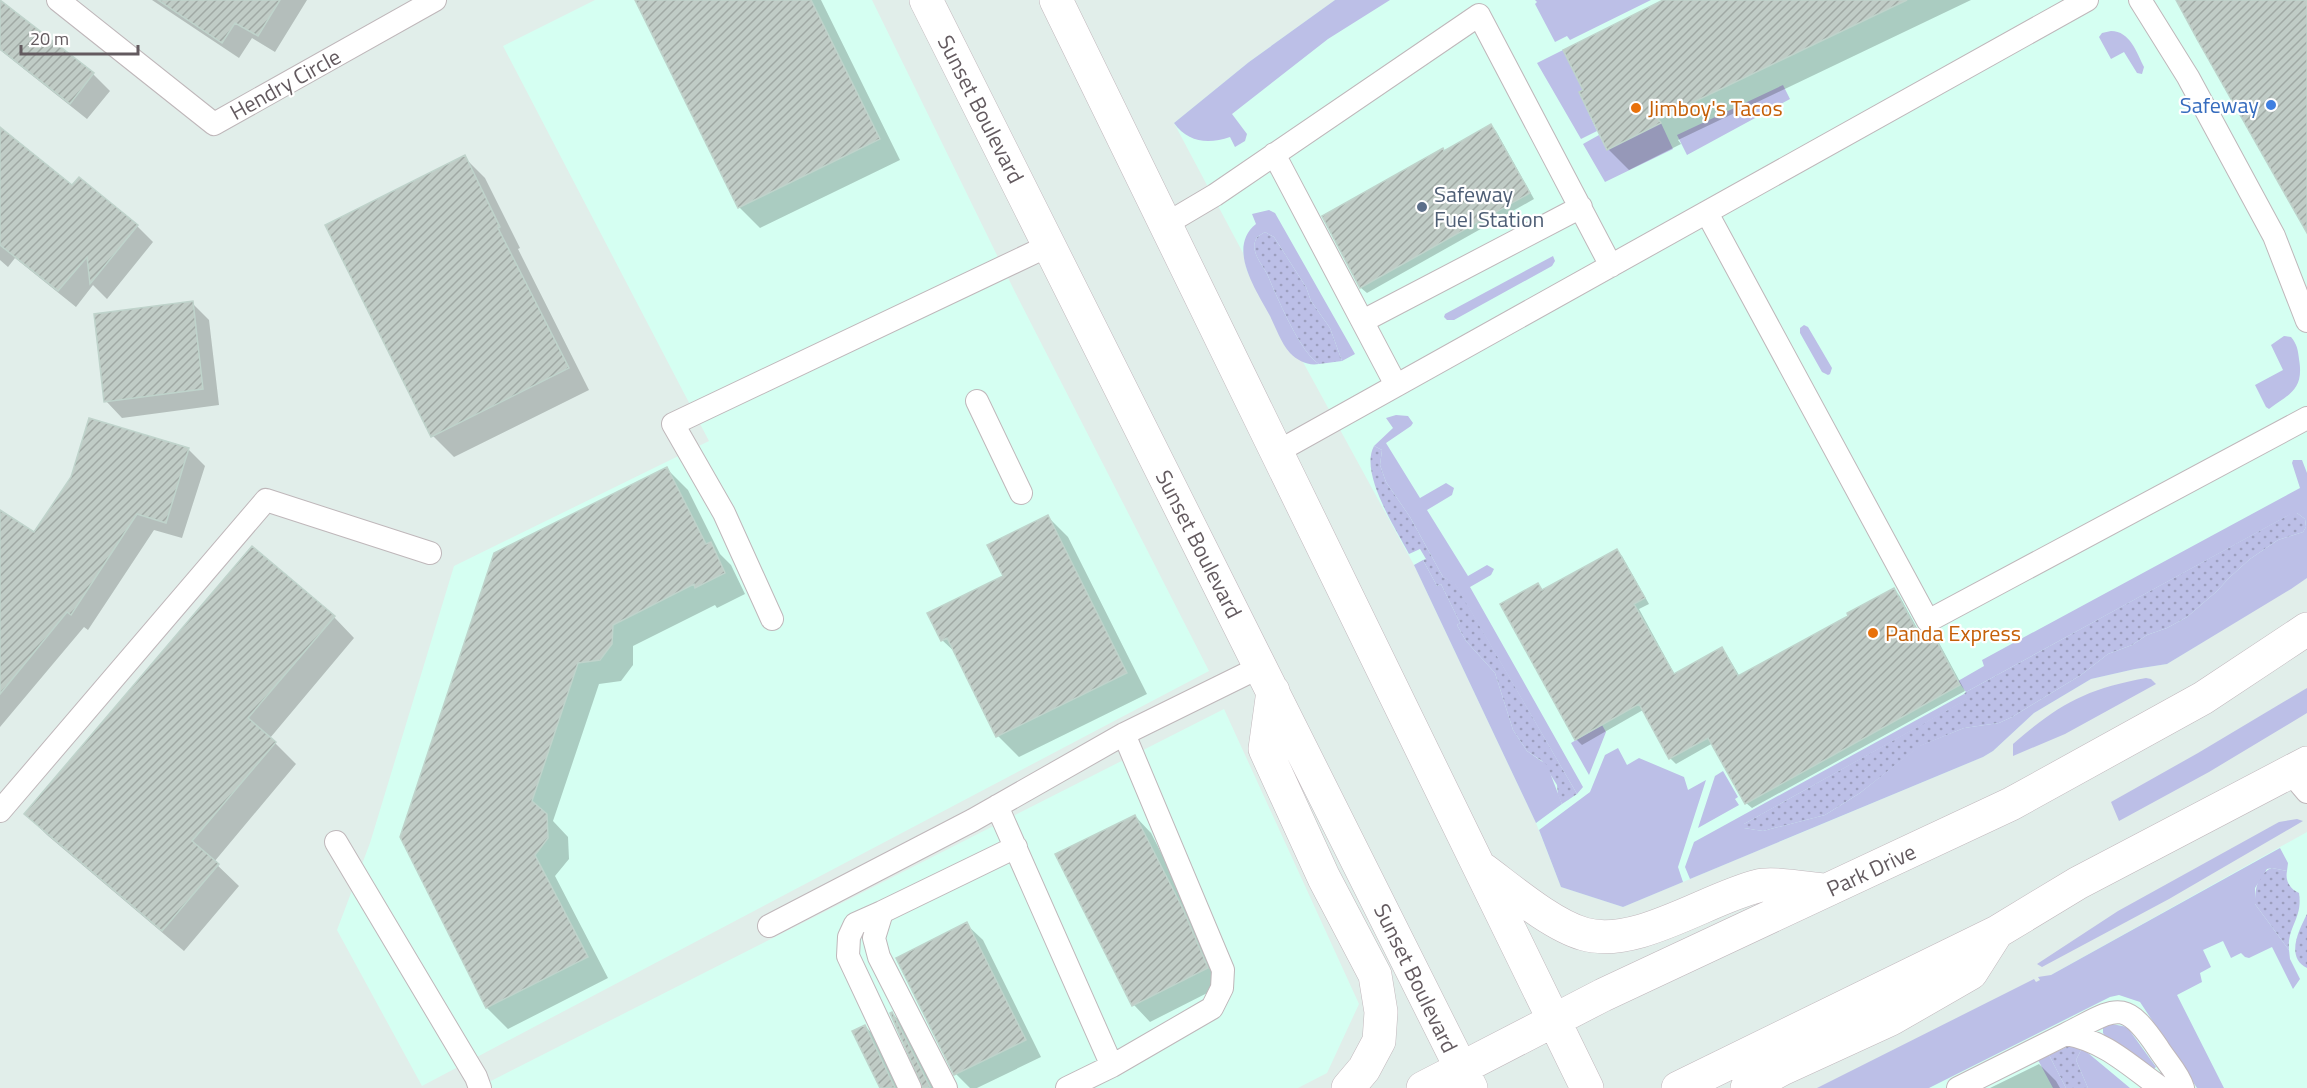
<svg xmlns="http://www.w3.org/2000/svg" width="2307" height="1088" font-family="'Titillium Web',sans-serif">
	<defs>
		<pattern id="grass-dots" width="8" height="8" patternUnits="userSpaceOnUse" patternTransform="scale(1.5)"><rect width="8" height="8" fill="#bcbfe7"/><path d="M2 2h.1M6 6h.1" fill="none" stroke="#9c9ebe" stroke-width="1.8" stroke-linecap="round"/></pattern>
		<pattern id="building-hatch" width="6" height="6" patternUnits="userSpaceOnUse" patternTransform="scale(1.5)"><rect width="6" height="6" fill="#c0ccc6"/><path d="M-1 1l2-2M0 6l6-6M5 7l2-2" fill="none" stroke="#a0a9a4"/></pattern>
	</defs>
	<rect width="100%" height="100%" fill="#e1eeea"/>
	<path fill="#d5fff2" d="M 595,0 L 872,0 L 1015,292 L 1209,671 L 422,1086 L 337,930 L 370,843 L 454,566 L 709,441 L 503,46 Z
		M 1335,0 L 2307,0 L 2307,578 L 2167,664 L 2135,669 L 2091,679 L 2034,713 L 1993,751 L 1983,757 L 1623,907 L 1561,887 L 1536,823 L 1414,565 L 1303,362 L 1288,350 L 1247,271 L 1243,253 L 1174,123 L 1249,62 Z
		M 1224,709 L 1359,1004 L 1327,1073 L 1298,1088 L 492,1088 L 489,1082 Z
		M 2307,832 L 2307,1088 L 1819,1088 L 2051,975 Z"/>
	<path fill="url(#grass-dots)" d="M 1265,232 L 1274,237 L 1306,287 L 1311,301 L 1330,328 L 1342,361 L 1319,364 C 1300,352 1277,297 1268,276 C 1264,267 1257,260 1255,251 C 1253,246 1255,241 1257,237 Z
		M 1374,446 L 1382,450 L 1380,465 L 1386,482 L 1410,517 L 1443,577 L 1455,583 L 1577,794 L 1562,804 L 1558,795 L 1557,785 L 1542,761 L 1527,751 L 1513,730 L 1495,673 L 1466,641 L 1457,625 L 1460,623 L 1441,584 L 1437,586 L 1423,560 L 1426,559 L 1420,549 L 1409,554 C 1396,529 1359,473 1374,446 Z
		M 2292,513 L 2297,513 L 2305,519 L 2306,527 L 2303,532 L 2278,540 L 2250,559 L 2230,577 L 2216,592 L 2187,617 L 2167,628 L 2147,635 L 2132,645 L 2108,654 L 2081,675 L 2012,717 L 1999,723 L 1964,728 L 1920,746 L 1860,793 L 1825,815 L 1763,831 L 1744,828 L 1744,824 L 1967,699 L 1964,694 L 1966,692 Z
		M 2272,868 L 2287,871 C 2285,881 2290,889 2299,893 C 2303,919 2287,926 2289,950 L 2255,904 C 2255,890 2257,873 2272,868 Z
		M 2307,914 L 2307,968 C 2285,957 2299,930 2307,914 Z
		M 2071,1045 L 2082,1048 L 2076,1060 L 2088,1088 L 2066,1088 L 2049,1055 Z"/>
	<path fill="#bcbfe7" d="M 1335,0 L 1390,0 L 1328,39 L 1232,114 L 1247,134 L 1245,141 L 1235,147 L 1230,137 C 1209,144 1188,143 1174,123 L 1249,62 Z
		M 1535,0 L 1651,0 L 1570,40 L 1567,36 L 1555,42 L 1535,4 L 1537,2 Z
		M 2111,31 C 2130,31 2137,53 2144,67 L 2142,74 L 2137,73 L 2124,52 L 2111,59 L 2099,37 L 2102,33 Z
		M 1563,50 L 1583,90 L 1579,92 L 1597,131 L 1581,139 L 1537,63 Z
		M 1783,85 L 1790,99 L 1687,155 L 1677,135 Z
		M 1661,123 L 1673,149 L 1605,182 L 1583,144 L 1599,135 L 1607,150 Z
		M 1269,210 L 1275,213 L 1355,354 L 1342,361 L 1330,328 L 1311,301 L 1306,287 L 1274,237 L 1265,232 L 1257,237 C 1255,241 1253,246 1255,251 C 1257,260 1264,267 1268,276 C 1277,297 1300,352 1319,364 C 1308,366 1298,361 1290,353 C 1281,343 1276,328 1270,316 C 1257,291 1226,248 1256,224 L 1252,214 Z
		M 1553,256 L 1555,261 L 1552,266 L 1454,320 L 1447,320 L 1444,317 L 1445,314 Z
		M 1804,325 L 1808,327 L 1832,368 L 1830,374 L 1828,375 L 1822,372 L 1800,333 L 1800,328 Z
		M 2284,336 L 2291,337 C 2297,344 2298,350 2299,359 C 2304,389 2291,393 2269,409 L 2266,407 L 2255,385 L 2283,370 L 2271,345 Z
		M 1396,415 L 1408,416 L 1413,423 L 1411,426 L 1386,443 L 1420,498 L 1446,483 L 1454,488 L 1452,495 L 1427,510 L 1468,576 L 1487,565 L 1494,569 L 1491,575 L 1470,587 L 1583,787 L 1577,794 L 1455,584 L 1443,577 L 1410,517 L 1386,482 L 1380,465 L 1382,450 L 1374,446 L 1393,428 L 1386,418 Z
		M 2293,460 L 2302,460 L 2307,473 L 2307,578 L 2291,589 L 2167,664 L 2135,669 L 2091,679 L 2034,713 L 1993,751 L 1983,757 L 1690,879 L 1685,867 L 1694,842 L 1964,694 L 1968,699 L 1744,824 L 1744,828 L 1763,831 L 1825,815 L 1860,793 L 1919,746 L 1964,728 L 1999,723 L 2012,717 L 2081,675 L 2108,654 L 2132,645 L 2147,635 L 2167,628 L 2187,617 L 2216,592 L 2230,577 L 2250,559 L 2278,540 L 2303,532 L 2306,527 L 2305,519 L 2297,513 L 2289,515 L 1966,692 L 1958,681 L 1984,666 L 1982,660 L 2300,488 L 2292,463 Z
		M 1423,560 L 1437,586 L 1441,584 L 1460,623 L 1457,625 L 1466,641 L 1495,673 L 1513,730 L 1527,751 L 1547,765 L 1562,804 L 1536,823 L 1414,565 Z
		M 2146,678 L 2151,679 L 2156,684 L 2065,734 L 2013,756 L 2013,744 C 2059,704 2086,689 2146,678 Z
		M 2307,688 L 2307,713 L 2209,772 L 2119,821 L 2111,802 L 2198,753 Z
		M 1602,725 L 1606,732 L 1589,775 L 1571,743 Z
		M 1618,748 L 1627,765 L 1639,758 L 1684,777 L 1688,790 L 1706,780 L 1678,867 L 1683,882 L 1623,907 L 1561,887 L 1539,830 L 1590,792 L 1605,755 Z
		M 1723,771 L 1738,797 L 1735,799 L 1739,805 L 1698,828 L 1715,776 Z
		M 2297,819 L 2303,821 L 2169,899 L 2042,967 L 2037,964 L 2118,911 L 2279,822 Z
		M 2280,848 L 2288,863 L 2287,871 L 2272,868 L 2267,869 L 2255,888 L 2255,904 L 2289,950 L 2290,959 L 2300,979 L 2293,989 L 2272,947 L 2249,958 L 2245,957 L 2241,953 L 2231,958 L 2223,941 L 2203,950 L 2211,967 L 2200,973 L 2202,982 L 2177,995 L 2224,1088 L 2197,1088 L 2140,1002 L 2119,995 L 2110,997 L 1929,1088 L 1817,1088 L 2034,979 L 2036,982 L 2040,980 L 2038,977 L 2051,975 Z
		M 2112,1024 L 2127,1027 L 2130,1031 L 2156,1067 L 2150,1072 L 2105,1036 L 2103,1033 L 2103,1028 Z
		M 2082,1048 L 2130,1088 L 2088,1088 L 2076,1060 Z
		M 2049,1055 L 2066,1088 L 2053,1088 L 2038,1060 Z"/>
	<path fill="#0003" d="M 152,0 L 307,0 L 275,52 L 252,38 L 239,58 Z
		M 654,0 L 821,0 L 900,160 L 760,228 L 739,207 Z
		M 1667,0 L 1971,0 L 1678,140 L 1681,144 L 1629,170 L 1608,149 Z
		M 0,1 L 93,74 L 110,91 L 87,119 L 0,50 Z
		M 1491,126 L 1496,131 L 1534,199 L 1367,293 L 1361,288 L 1324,216 Z
		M 0,129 L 72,187 L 137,226 L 153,242 L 107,299 L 93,285 L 76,307 L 15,258 L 8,267 L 0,260 Z
		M 464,157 L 485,178 L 520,248 L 518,249 L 589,390 L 454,457 L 433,436 Z
		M 192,303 L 209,320 L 219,405 L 122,418 L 106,401 Z
		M 188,449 L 205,466 L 182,538 L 154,530 L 88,630 L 84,627 L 0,727 L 0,534 L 34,534 Z
		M 667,469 L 688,490 L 720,554 L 731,565 L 745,594 L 717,608 L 715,605 L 633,646 L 633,665 L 621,681 L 599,684 L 553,821 L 568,837 L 569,859 L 555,876 L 608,978 L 508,1029 L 487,1008 L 401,837 Z
		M 1047,516 L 1068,537 L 1147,694 L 1019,757 L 998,736 L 957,654 L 942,640 L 1005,577 Z
		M 1617,551 L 1622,556 L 1649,604 L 1639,609 L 1675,675 L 1722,649 L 1727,655 L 1740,677 L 1850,617 L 1893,590 L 1899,595 L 1924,641 L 1932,636 L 1938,641 L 1965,691 L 1752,808 L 1746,803 L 1713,743 L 1676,764 L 1670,758 L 1643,710 L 1582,745 L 1576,739 L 1538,585 L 1544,591 Z
		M 334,617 L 354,638 L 270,738 L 296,764 L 214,862 L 239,886 L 184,951 L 47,835 L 26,814 Z
		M 1135,816 L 1151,833 L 1199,927 L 1223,985 L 1150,1022 L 1134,1005 Z
		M 966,924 L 983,940 L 1041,1057 L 977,1088 L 970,1088 L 956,1074 Z
		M 892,1013 L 908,1030 L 938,1088 L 924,1088 L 924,1082 Z
		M 865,1026 L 881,1043 L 903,1088 L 882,1088 Z
		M 2039,1064 L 2056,1081 L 2060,1088 L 1990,1088 Z"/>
	<path fill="url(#building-hatch)" stroke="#bfd3cb" stroke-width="1.5" d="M 0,0 L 94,73 L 70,104 L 0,49 Z
		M 158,0 L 280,0 L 258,36 L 235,23 L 222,43 Z
		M 635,0 L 811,0 L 880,139 L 738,208 Z
		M 1663,0 L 1907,0 L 1658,119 L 1661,123 L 1607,150 L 1579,92 L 1583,90 L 1563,50 Z
		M 2176,0 L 2307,0 L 2307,233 L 2197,39 Z
		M 1491,124 L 1530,193 L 1360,288 L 1322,216 L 1443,148 L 1444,151 Z
		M 0,127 L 72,185 L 79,177 L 138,225 L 90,284 L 87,257 L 58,291 L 0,245 Z
		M 465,155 L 500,227 L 498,228 L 569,368 L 431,437 L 325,225 Z
		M 193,301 L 203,389 L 104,402 L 94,314 Z
		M 89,418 L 189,448 L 166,523 L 137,514 L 71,615 L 67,612 L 0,694 L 0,510 L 34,532 L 71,477 Z
		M 667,467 L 706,544 L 711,542 L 725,573 L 695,588 L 694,584 L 613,625 L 612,644 L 600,660 L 578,663 L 532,801 L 547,814 L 548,838 L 535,855 L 588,957 L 486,1008 L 400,837 L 494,553 Z
		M 1048,515 L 1127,673 L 996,737 L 947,638 L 941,641 L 927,613 L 1003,576 L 987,545 Z
		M 252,546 L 335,616 L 248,718 L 276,742 L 192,841 L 219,864 L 162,931 L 24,814 Z
		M 1617,549 L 1645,598 L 1634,604 L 1674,674 L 1722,647 L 1738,676 L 1848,616 L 1847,613 L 1894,588 L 1922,640 L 1933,634 L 1960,685 L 1745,804 L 1708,738 L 1669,759 L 1639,704 L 1575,740 L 1500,604 L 1538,583 L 1542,590 Z
		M 1135,815 L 1183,909 L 1208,968 L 1132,1006 L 1055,854 Z
		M 967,922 L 1026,1040 L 954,1075 L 896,958 Z
		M 892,1012 L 930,1087 L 923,1088 L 890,1013 Z
		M 865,1025 L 895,1088 L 880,1088 L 852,1031 Z"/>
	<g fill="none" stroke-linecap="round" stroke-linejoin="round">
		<defs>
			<path id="lane" d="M 58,0 L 214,124 L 435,0
				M 2140,0 L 2188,77 L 2274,236 L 2307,321
				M 1274,154 L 1396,385
				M 1707,213 L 1928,621 L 2307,418
				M 1166,224 L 1215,195 L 1479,15 L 1611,266
				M 1363,321 L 1581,207
				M 977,401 L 1021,493
				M 1277,452 L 2087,0
				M 772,619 L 724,513 L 673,424 L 1050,245
				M 2291,773 L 2307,792
				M 997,806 L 1112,1066
				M 0,811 L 266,500 L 430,553
				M 336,842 L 476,1077 L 480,1088
				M 882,912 L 855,924 L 849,937 L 848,956 L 910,1088
				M 769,926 L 973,820 L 1124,734 L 1260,667
				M 2066,1034 C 2116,1009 2123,996 2158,1048 C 2166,1061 2179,1074 2183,1088
				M 946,1088 L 879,957 L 874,938 L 882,912 L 1016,847
				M 1067,1088 L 1112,1066 L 1212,1008 L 1222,988 L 1223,970 L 1124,734
				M 1958,1088 L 2066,1034 C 2105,1041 2130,1066 2161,1088"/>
			<path id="secondary" d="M 926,0 L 1471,1088
				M 1056,0 L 1587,1088
				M 1273,691 L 1265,749 L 1324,878 L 1375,975 L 1381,1012 L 1379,1041 L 1364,1069 L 1348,1088
				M 1484,870 C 1511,890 1552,925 1584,934 C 1636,949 1708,898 1758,886 C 1772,882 1810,889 1826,890
				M 1423,1088 L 1603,995 L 2011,804 L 2203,698 L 2307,629
				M 1678,1088 L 1997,932 L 2078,883 L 2307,763
				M 1747,1088 L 1782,1069 L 1891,1019 L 1971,973 L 1997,932"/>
		</defs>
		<use href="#lane" stroke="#bfb7ba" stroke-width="24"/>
		<use href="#secondary" stroke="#c1b7bc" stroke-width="34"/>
		<use href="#lane" stroke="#fff" stroke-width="22"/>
		<use href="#secondary" stroke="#fff" stroke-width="33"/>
	</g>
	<circle fill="#3f7fe0" stroke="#fff" stroke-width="2" cx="2271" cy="105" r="6"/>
	<g fill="#e8710a" stroke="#fff" stroke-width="2">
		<circle cx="1636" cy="108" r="6"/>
		<circle cx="1873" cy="633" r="6"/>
	</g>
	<circle fill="#5c6f8a" stroke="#fff" stroke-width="2" cx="1422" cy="207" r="6"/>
	<g text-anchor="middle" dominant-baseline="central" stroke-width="4.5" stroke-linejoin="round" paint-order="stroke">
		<g font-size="22" fill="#635a5f" stroke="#fff">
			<text transform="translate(285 84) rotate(-29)">Hendry Circle</text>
			<text transform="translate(981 109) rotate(63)">Sunset Boulevard</text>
			<text transform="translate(1199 544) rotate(63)">Sunset Boulevard</text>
			<text transform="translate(1871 870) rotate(-25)">Park Drive</text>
			<text transform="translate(1416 978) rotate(64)">Sunset Boulevard</text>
		</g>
		<g font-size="22" fill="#366cbe" stroke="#fff" text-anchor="end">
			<text x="2259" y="105">Safeway</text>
		</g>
		<g font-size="22" fill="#c56008" stroke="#fff" text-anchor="start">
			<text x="1648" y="108">Jimboy's Tacos</text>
			<text x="1885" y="633">Panda Express</text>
		</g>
		<g font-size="22" fill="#4e5e75" stroke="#fff" text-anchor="start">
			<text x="1434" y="194">Safeway<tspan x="1434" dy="25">Fuel Station</tspan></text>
		</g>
	</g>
	<path d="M21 45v9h117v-9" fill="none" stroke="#635a5f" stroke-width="3"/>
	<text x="30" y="45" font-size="18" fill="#635a5f" stroke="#ffffff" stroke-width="4.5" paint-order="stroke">20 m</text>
</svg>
